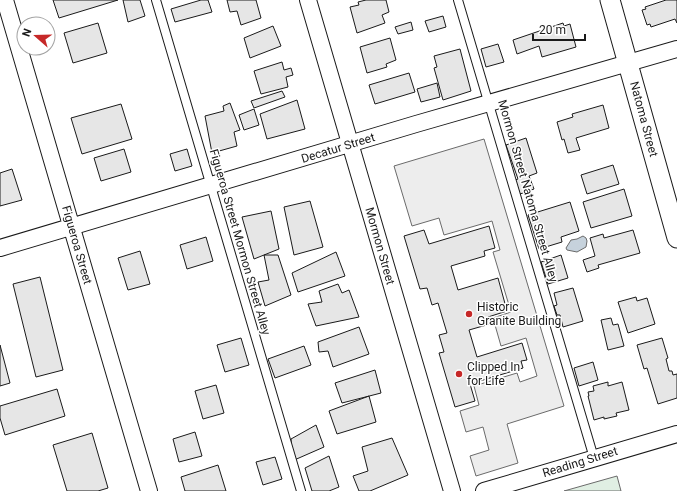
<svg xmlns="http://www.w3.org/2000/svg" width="677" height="491" font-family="Roboto,sans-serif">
	<rect width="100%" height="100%" fill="#fff"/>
	<path fill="#e0efe3" stroke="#6a6a6a" d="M 617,476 L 621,491 L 564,491 Z"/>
	<path fill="#ededed" stroke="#6a6a6a" d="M 484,139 L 564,406 L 507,424 L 518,463 L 476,476 L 470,456 L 489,450 L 483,427 L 466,432 L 460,411 L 479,405 L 474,386 L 517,373 L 520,382 L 537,376 L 526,338 L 501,346 L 493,318 L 511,312 L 493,252 L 500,250 L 492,221 L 444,235 L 439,218 L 412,226 L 394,166 Z"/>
	<path fill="#c6d2dc" stroke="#6a6a6a" d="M 583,236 L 586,238 L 587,241 L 586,247 L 577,252 L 567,250 L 566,248 L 571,240 L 577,239 Z"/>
	<path fill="#e6e6e6" stroke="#1a1a1a" d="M 53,0 L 118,0 L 59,18 Z
		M 123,0 L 140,0 L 145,16 L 128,22 Z
		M 201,0 L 208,0 L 212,12 L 175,22 L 171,9 Z
		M 227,0 L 256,0 L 261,18 L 241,25 L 237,11 L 230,12 Z
		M 366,0 L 386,0 L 389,12 L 382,15 L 385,23 L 357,33 L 350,7 L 359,5 L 358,2 Z
		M 666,0 L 677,0 L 677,23 L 675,19 L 651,27 L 650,24 L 647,25 L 642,10 L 646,9 L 645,7 Z
		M 443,16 L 446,27 L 429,32 L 425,21 Z
		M 411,22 L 413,30 L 398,34 L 395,27 Z
		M 98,23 L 107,53 L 73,63 L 64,33 Z
		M 563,23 L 564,26 L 570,24 L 576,47 L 542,57 L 539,46 L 517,54 L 513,40 Z
		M 273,26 L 281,46 L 250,58 L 244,38 Z
		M 390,38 L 396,60 L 386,64 L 387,67 L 367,73 L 360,47 Z
		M 498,44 L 504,62 L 486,67 L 481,49 Z
		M 460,49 L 471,91 L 443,100 L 434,68 L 437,67 L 434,56 Z
		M 282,62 L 284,70 L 291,68 L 293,75 L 286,77 L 288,87 L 261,94 L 254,71 Z
		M 409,73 L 415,92 L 375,104 L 369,85 Z
		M 437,83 L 440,97 L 421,102 L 417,89 Z
		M 282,91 L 285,97 L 254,108 L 251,101 Z
		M 297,100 L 305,129 L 267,139 L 260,114 Z
		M 230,103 L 240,130 L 234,132 L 237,146 L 212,153 L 205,116 L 224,111 L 223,106 Z
		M 121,104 L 132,139 L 82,154 L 71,118 Z
		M 603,105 L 609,128 L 576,138 L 580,150 L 568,153 L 564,139 L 562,140 L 557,122 L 573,117 L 572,114 Z
		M 254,109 L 259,125 L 244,130 L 239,115 Z
		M 526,138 L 537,173 L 529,176 L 534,189 L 520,194 L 515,180 L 518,179 L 506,145 Z
		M 124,149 L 131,172 L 101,181 L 94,158 Z
		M 187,149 L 192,166 L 175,171 L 170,154 Z
		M 613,165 L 619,184 L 587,194 L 581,175 Z
		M 12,169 L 22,200 L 0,206 L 0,173 Z
		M 624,189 L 632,216 L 591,228 L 583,202 Z
		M 310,201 L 323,247 L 294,255 L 284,207 Z
		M 570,202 L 579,231 L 561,237 L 562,242 L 539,249 L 528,215 Z
		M 271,211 L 279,249 L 254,259 L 242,217 Z
		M 489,226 L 495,248 L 484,251 L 485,256 L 451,266 L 458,290 L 498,278 L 507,311 L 488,317 L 490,324 L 469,330 L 477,357 L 522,343 L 527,360 L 521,361 L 523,368 L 470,384 L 475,401 L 455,407 L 439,353 L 444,352 L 439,335 L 447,333 L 438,303 L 432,305 L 427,288 L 420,289 L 404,236 L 424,230 L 429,244 Z
		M 633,230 L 640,253 L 598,265 L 599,268 L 587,272 L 583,260 L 595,256 L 590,238 L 603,234 L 604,238 Z
		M 206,237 L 213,261 L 187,269 L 180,245 Z
		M 140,251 L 150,284 L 128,290 L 118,258 Z
		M 336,252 L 345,276 L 298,292 L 292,273 Z
		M 264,255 L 278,255 L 291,295 L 265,306 L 258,282 L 269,280 Z
		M 561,255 L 568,278 L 548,284 L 541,262 Z
		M 40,277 L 63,370 L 36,377 L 13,284 Z
		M 338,284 L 342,293 L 349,290 L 359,317 L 316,326 L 308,304 L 322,302 L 319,291 Z
		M 573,288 L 583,321 L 563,327 L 560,315 L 557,315 L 554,306 L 557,305 L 554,293 Z
		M 636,297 L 637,301 L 647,298 L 655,324 L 628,333 L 618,302 Z
		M 611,318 L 613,325 L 618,324 L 624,346 L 608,350 L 601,320 Z
		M 359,327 L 369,354 L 333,367 L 328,351 L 319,352 L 318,342 Z
		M 241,338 L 249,365 L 225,372 L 217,345 Z
		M 662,338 L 668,358 L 666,359 L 669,371 L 672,371 L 673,375 L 677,374 L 677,398 L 658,404 L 647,368 L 644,369 L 637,345 Z
		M 0,345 L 10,383 L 0,386 Z
		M 304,346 L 311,365 L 275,378 L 268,359 Z
		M 593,362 L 598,380 L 579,386 L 574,368 Z
		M 375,370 L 381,393 L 342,403 L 335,383 Z
		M 608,382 L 608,386 L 622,382 L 629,410 L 616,413 L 617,416 L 604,419 L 604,417 L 594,420 L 588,396 L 589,396 L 588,392 L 594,391 L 593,386 Z
		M 216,385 L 224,413 L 203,419 L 195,391 Z
		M 57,389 L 65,416 L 5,435 L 0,418 L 0,406 Z
		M 369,396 L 376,422 L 337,434 L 329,411 Z
		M 316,425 L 324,447 L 292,461 L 291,439 Z
		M 195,432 L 202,456 L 179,462 L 173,439 Z
		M 92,433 L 108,488 L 98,491 L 67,491 L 53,445 Z
		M 392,438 L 408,475 L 370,491 L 359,491 L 353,476 L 368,471 L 362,447 Z
		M 329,456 L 339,487 L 329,491 L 312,491 L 305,468 Z
		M 275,457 L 282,479 L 263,485 L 256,462 Z
		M 218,465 L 226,491 L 185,491 L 181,477 Z"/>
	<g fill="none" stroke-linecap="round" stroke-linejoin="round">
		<defs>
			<path id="service" d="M 156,0 L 301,491
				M 458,0 L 594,458"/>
			<path id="minor" d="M 5,0 L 149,491
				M 308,0 L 452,491
				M 0,248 L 416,124 L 677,49
				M 484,491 L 677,434"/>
			<path id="tertiary" d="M 610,0 L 677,238"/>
		</defs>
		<use href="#service" stroke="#1a1a1a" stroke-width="10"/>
		<use href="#minor" stroke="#1a1a1a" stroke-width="18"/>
		<use href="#tertiary" stroke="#1a1a1a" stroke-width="21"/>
		<use href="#service" stroke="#fff" stroke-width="8"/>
		<use href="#minor" stroke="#fff" stroke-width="16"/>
		<use href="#tertiary" stroke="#fff" stroke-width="19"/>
	</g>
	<g fill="#c62828" stroke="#fff" stroke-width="1.5">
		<circle cx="469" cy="314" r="4"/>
		<circle cx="459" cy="374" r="4"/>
	</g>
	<g text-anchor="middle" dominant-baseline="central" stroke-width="3" stroke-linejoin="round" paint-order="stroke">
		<g font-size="12" fill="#1a1a1a" stroke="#fff">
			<text transform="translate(644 119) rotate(75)">Natoma Street</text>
			<text transform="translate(338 148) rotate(-17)">Decatur Street</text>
			<text transform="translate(528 191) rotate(74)">Mormon Street Natoma Street Alley</text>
			<text transform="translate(240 242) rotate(74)">Figueroa Street Mormon Street Alley</text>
			<text transform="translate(77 245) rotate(74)">Figueroa Street</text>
			<text transform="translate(380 246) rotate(74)">Mormon Street</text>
			<text transform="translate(580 462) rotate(-17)">Reading Street</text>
		</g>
		<g font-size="12" fill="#1a1a1a" stroke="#fff" text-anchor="start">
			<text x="477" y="307">Historic<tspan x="477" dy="14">Granite Building</tspan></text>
			<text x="467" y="367">Clipped In<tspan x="467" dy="14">for Life</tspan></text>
		</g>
	</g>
	<g transform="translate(36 36) rotate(290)"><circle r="19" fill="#ffffff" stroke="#a3a3a3"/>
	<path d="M0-3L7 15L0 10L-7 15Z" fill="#c62828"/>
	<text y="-6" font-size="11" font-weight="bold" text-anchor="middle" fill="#1a1a1a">N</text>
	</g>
	<path d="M533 34v6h52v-6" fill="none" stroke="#1a1a1a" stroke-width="2"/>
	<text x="539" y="34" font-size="12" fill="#1a1a1a" stroke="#ffffff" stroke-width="3" paint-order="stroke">20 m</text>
</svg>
